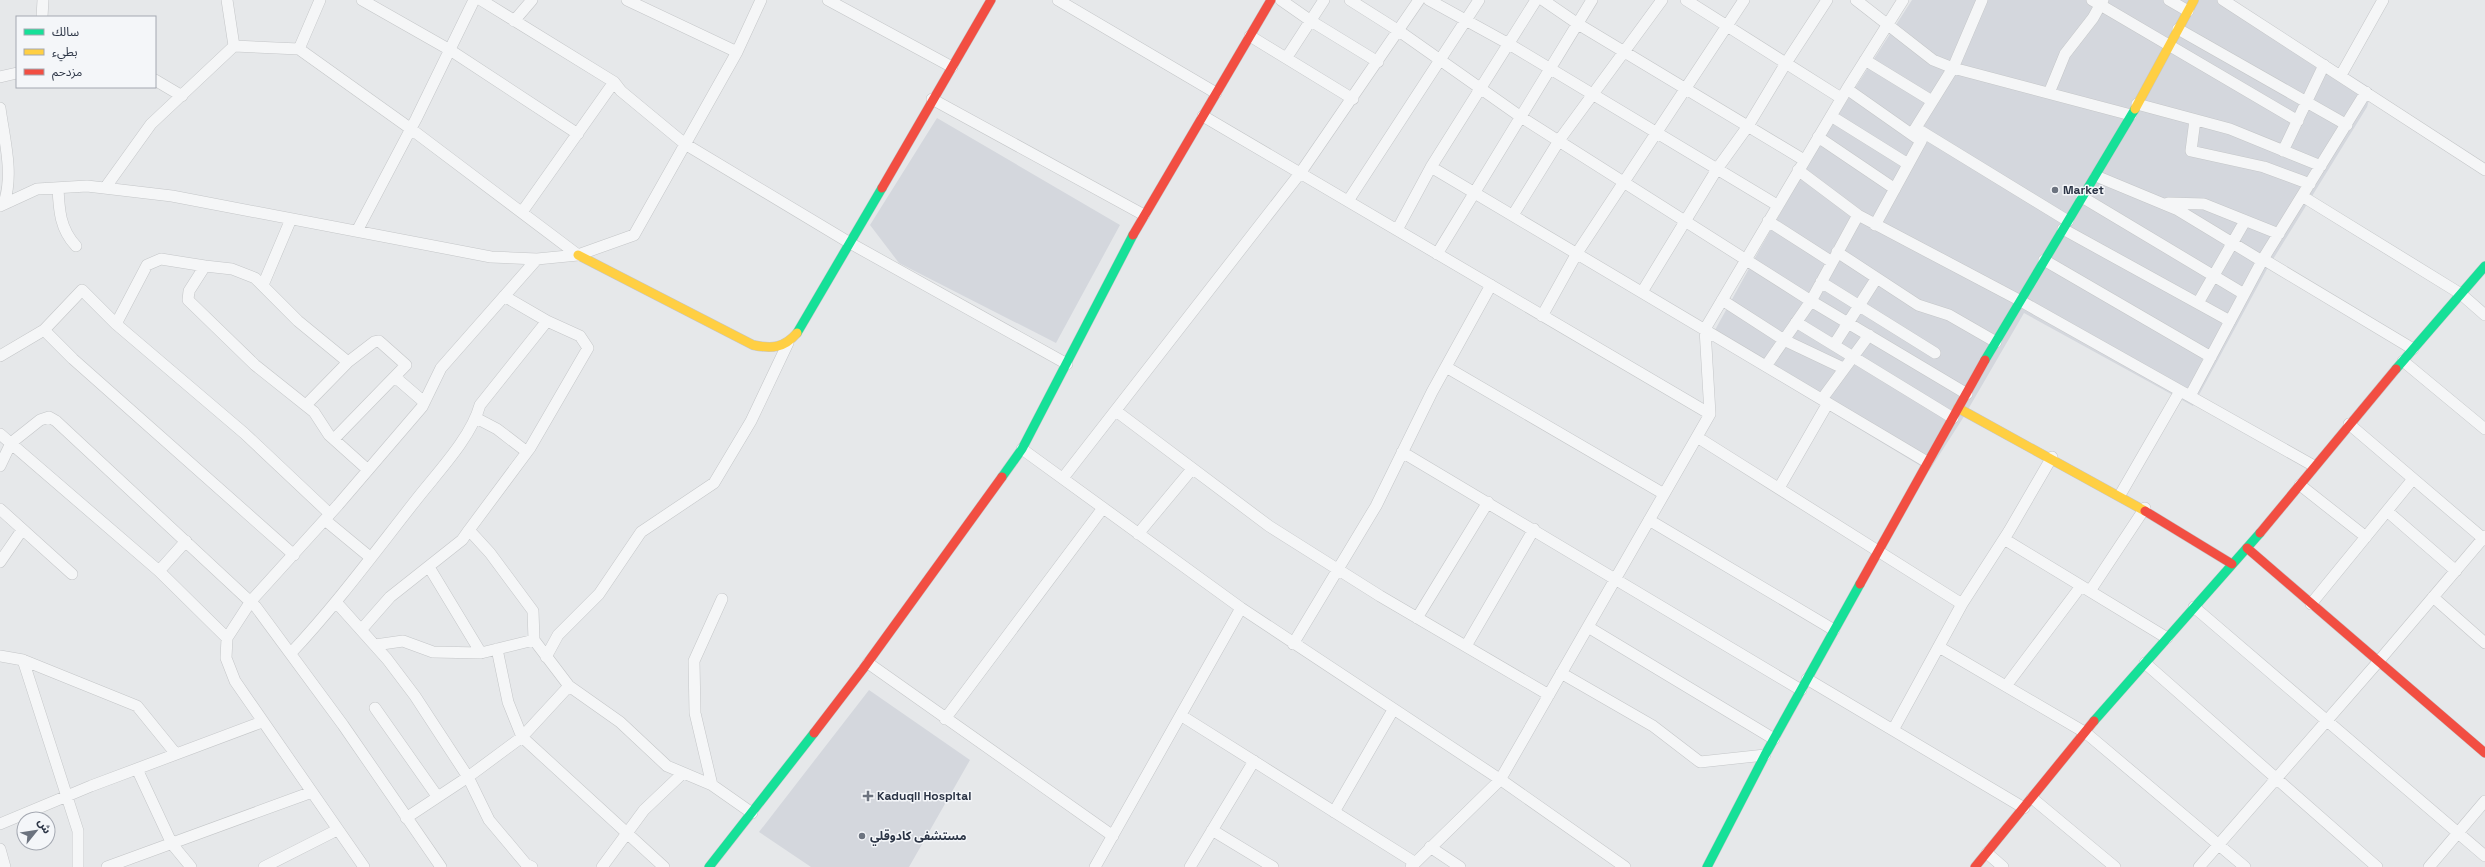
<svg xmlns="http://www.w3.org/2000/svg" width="2485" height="867" font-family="'Space Grotesk','Noto Sans Arabic',sans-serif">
	<rect width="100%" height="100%" fill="#e6e8ea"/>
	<path fill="#d4d7dd" d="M 1912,0 L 2231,0 L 2372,89 L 2367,107 L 2267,269 L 2193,406 L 2024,313 L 1963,418 L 1929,471 L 1710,339 L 1761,247 L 1826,133 Z
		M 937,118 L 1120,225 L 1056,343 L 899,263 L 870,225 Z
		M 869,690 L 970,760 L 909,867 L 811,867 L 759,832 Z"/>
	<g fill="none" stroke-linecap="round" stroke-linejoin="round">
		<defs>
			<path id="street" d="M 227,0 L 234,46 L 299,49 L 411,129 L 578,255
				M 362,0 L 450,50 L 578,134
				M 481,0 L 614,82 L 621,91 L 685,144 L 850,243 L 1067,364
				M 627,0 L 737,52
				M 828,0 L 952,67
				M 1058,0 L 1216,93
				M 1281,0 L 1311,21 L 1378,62
				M 1350,0 L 1399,31 L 1521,117 L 1811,301 L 1967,394
				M 1429,0 L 1509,44 L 1777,205
				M 1543,0 L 1578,24 L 1804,160
				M 1686,0 L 1841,98
				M 1856,0 L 1933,60 L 1953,68 L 2131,115
				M 2092,0 L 2298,121
				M 2169,0 L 2188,11
				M 2223,0 L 2485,170
				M 42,17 L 43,0
				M 514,21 L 532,0
				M 2178,29 L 2347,125
				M 1250,36 L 1353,99
				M 299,49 L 320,0
				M 1287,57 L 1324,0
				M 1865,60 L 1932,101
				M 2341,75 L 2383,0
				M 0,77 L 17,73
				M 155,80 L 182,96
				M 1847,89 L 1921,141 L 1875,225
				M 2049,93 L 2065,54 L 2093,18 L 2103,0
				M 932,99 L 1144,215
				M 2137,104 L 2230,129 L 2321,166
				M 0,108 C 4,138 14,174 4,203
				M 1203,116 L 1710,414
				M 1831,116 L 1908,164
				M 2195,120 L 2191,151 L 2264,167 L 2310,184
				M 1916,128 L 2068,221
				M 1912,134 L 1953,68 L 1982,0
				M 1818,137 L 1895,189
				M 2283,151 L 2324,65
				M 1431,167 L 1927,462
				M 1798,170 L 1858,215 L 2019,300 L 2314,466
				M 2096,176 L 2178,210 L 2262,261
				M 58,188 C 59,210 60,229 76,246
				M 105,188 L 151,124 L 234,46
				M 2302,196 L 2461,294 L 2485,315
				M 2082,197 L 2244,294
				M 1348,201 L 1479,0
				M 2168,203 L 2204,204 L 2279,234
				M 0,206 L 37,189 L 87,186 L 172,196 L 491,257 L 537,259 L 578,255 L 634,235 L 737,52 L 761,0
				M 522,212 L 614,82
				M 1513,215 L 1560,139 L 1662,0
				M 1768,221 L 1832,262
				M 2063,229 L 2230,321
				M 1397,230 L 1431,167 L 1536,0
				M 357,231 L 416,119 L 474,0
				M 1837,252 L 1918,305 L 1949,315 L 1996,342
				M 1437,254 L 1592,0
				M 2263,259 L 2413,349
				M 2044,260 L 2211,357
				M 1821,282 L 1935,353
				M 263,285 L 291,219
				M 1642,292 L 1717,169 L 1748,126 L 1786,63 L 1827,0
				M 504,296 L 547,321
				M 1722,300 L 1784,340 L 1843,368
				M 2198,303 L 2245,221
				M 1542,316 L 1577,253 L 1744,0
				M 1796,322 L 1953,418
				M 116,324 L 147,265 L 161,259 L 205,266
				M 44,330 L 73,359 L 294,555
				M 1834,345 L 1876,279
				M 0,356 L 44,330 L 82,290 L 116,324 L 244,433 L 330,514
				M 2403,361 L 2485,429
				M 348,362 L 298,321 L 255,278 L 232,269 L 205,266 L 189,291 L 188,300 L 255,365 L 314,412 L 329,435 L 368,470
				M 1766,366 L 1811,301 L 1858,215
				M 1446,367 L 1664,494
				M 395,377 L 424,402
				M 2190,396 L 2263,259 L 2366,92
				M 1822,399 L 1869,335
				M 306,405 L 348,362 L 374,342 L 379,341 L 406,365 L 334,439
				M 1116,411 L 1269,526 L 1380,596 L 1549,695
				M 476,418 L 497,429 L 527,452
				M 2349,424 L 2485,540
				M 0,434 L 159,571 L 227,638
				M 1697,437 L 1962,604
				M 1022,449 L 1241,608 L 1504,782 L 1625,867
				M 1402,452 L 1801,690
				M 0,466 L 11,443 L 40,420 L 49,417 L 56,421 L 256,607 L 343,725 L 441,867
				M 1063,478 L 1301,172 L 1419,0
				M 2300,485 L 2366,537
				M 1779,488 L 1828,403
				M 2120,495 L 2180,391
				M 0,509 L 72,574
				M 2387,511 L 2456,571
				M 325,520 L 371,558
				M 1649,520 L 1834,630
				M 469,530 L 490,553 L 533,611 L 534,640 L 569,686 L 620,722 L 667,766 L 712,785 L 752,813
				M 1138,534 L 1192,469
				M 2004,539 L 2167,638
				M 0,562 L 22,530
				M 429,567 L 481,653
				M 159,571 L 186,541
				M 2090,591 L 2145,508
				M 2433,597 L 2485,643
				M 336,602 L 387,659 L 415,696 L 468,777 L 489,820 L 526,864 L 532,867
				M 2311,604 L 2413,479
				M 2194,607 L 2485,856
				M 1417,618 L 1488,502
				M 1588,627 L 1774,739
				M 1293,644 L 1376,506 L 1432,392 L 1491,285
				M 375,645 L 403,641 L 433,652 L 481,653 L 534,640
				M 1466,646 L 1534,529
				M 1939,647 L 2086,733 L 2245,867
				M 497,649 L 508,702 L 522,737 L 664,867
				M 291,653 C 336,605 375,552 416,500 C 437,473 471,438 480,405 L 547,321 L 580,336 L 588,348 L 530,448 L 469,530 L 462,540 L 390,597 L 361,630
				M 0,656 L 23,660 L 137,706 L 176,754
				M 546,657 L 558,635 L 599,594 L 641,532 L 714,483 L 751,421 L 788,343
				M 23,660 L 78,831 L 78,867
				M 868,663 L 1113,836
				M 2145,663 L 2377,867
				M 1561,673 L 1653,726 L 1700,762 L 1765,755
				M 1807,679 L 2024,808
				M 2006,686 L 2081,586
				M 375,708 L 437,796
				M 1182,716 L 1414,862
				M 945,719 L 1103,508
				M 1893,730 L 1962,604 L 2009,531 L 2052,457
				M 137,769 L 172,844 L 191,867
				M 712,785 L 695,713 L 694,661 L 722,599
				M 2032,798 L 2115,867
				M 1334,812 L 1393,710
				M 406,818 L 468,777 L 522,737 L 569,686
				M 0,824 L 91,786 L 262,722
				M 1212,830 L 1273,867
				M 1430,847 L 1460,867
				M 0,849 L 5,867
				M 1987,853 L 2003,867
				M 107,867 L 312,792
				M 264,867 L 337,830
				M 364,867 L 235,681 L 226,658 L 227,638 L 251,601 L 338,505 L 422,407 L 441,368 L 537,259
				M 602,867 L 644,810 L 683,773
				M 1095,867 L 1241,608
				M 1190,867 L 1254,761
				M 1411,867 L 1500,780 L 1710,414 L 1705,329 L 1847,89 L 1903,0
				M 2199,867 L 2378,662 L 2485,536
				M 2429,867 L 2485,801"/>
			<path id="fast" d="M 797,333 L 882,188
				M 1985,360 L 2135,109
				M 2396,369 L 2485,266
				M 1002,477 L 1022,449 L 1133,235
				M 2094,721 L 2260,533
				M 709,867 L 814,733
				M 1707,867 L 1765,755 L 1860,584"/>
			<path id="slow" d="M 2135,109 L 2194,0
				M 578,255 L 753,345 C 772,349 784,348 797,333
				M 1958,408 L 2145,511"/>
			<path id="jam" d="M 882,188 L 991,0
				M 1133,235 L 1271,0
				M 2145,511 L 2232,564
				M 2260,533 L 2396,369
				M 2247,548 L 2485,753
				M 1860,584 L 1985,360
				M 814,733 L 863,669 L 1002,477
				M 1975,867 L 2094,721"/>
		</defs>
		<use href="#street" stroke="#c4c6c8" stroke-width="12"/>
		<use href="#fast" stroke="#c4c6c8" stroke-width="10"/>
		<use href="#slow" stroke="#c4c6c8" stroke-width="10"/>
		<use href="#jam" stroke="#c4c6c8" stroke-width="10"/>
		<use href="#street" stroke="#f5f6f7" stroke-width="11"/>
		<use href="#fast" stroke="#16e098" stroke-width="9"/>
		<use href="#slow" stroke="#ffcf43" stroke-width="9"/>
		<use href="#jam" stroke="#f24e42" stroke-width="9"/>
	</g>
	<g fill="#6c737f" stroke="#f4f6f9" stroke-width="1.5">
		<circle cx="2055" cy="190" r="4"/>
		<path d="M866 790h4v4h4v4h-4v4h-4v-4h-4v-4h4z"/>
		<circle cx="862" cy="836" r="4"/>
	</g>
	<g text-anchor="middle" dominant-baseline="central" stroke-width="3" stroke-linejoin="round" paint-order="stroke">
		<g font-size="12" font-weight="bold" fill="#2b3445" stroke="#f4f6f9" text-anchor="start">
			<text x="2063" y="190">Market</text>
			<text x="877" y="796">Kaduqli Hospital</text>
			<text x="870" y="836">مستشفى كادوقلي</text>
		</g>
	</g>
	<rect x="16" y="16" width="140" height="72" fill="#f4f6f9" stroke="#a4a8b1"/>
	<rect x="24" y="29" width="20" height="6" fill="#16e098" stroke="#a4a8b1"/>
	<text x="52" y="36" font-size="12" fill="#2b3445">سالك</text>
	<rect x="24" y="49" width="20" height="6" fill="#ffcf43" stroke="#a4a8b1"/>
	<text x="52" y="56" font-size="12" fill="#2b3445">بطيء</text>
	<rect x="24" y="69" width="20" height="6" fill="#f24e42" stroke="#a4a8b1"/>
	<text x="52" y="76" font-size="12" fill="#2b3445">مزدحم</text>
	<g transform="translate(36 831) rotate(60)"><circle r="19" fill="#f4f6f9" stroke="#a4a8b1"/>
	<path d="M0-3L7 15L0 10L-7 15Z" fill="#6c737f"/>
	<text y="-6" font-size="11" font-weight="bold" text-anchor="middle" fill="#2b3445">ش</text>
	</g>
</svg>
